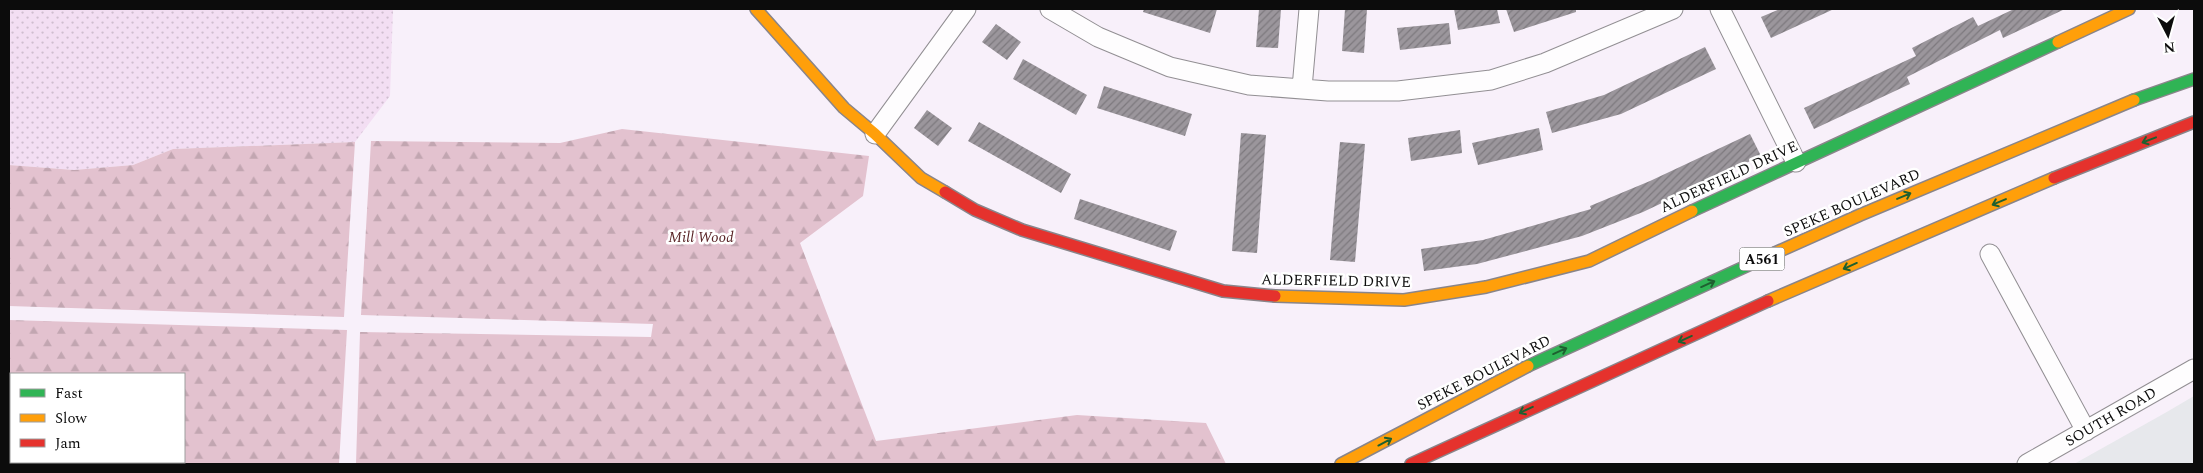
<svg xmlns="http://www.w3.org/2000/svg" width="2203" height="473" font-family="Spectral,serif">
	<defs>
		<pattern id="farmland-dots" width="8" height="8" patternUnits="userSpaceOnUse" patternTransform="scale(1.25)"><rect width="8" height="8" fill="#f3def3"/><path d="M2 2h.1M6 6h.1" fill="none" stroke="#cfbdcf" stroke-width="1.8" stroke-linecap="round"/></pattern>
		<pattern id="forest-firs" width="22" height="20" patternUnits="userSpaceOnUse" patternTransform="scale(1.25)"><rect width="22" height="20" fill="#e3c2cf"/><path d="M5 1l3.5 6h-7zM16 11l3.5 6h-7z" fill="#c2a6b1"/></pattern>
		<pattern id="building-hatch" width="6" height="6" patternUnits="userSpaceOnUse" patternTransform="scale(1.25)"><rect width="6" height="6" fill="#9b969c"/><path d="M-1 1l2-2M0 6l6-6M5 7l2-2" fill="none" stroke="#7d797e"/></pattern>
	</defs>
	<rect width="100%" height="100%" fill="#f8f0fa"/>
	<path fill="#e7e8ec" d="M 2194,396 L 2194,464 L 2074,464 L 2165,413 Z"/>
	<path fill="url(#farmland-dots)" d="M 9,9 L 393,9 L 390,96 L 355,142 L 173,149 L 133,165 L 74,170 L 9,165 Z"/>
	<path fill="url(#forest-firs)" fill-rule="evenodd" d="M 622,129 L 869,156 L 863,196 L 800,243 L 876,441 L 1077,415 L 1206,423 L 1226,464 L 356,464 L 360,332 L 651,337 L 653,324 L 361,315 L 371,141 L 560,143 Z
		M 355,142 L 344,317 L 9,306 L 9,165 L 74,170 L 133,165 L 173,149 Z
		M 9,320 L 347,330 L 339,464 L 9,464 ZM 11,374 L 184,374 L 184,462 L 11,462 Z"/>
	<path fill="url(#building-hatch)" d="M 1144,9 L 1217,9 L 1210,33 L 1143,12 Z
		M 1259,9 L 1281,9 L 1278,48 L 1256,47 Z
		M 1345,9 L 1367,9 L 1364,53 L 1342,51 Z
		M 1454,9 L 1497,9 L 1500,23 L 1458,30 Z
		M 1506,9 L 1576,9 L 1576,12 L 1514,32 Z
		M 1780,9 L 1834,9 L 1771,38 L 1761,17 Z
		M 2014,9 L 2065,9 L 2003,38 L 2000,30 L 1907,77 L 1910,84 L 1814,129 L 1804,108 L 1916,56 L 1912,48 L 1973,17 L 1978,26 Z
		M 1449,23 L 1451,44 L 1400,50 L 1397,28 Z
		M 996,24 L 1021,42 L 1007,60 L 982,42 Z
		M 1705,47 L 1716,69 L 1621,114 L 1552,133 L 1546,112 L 1604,95 Z
		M 1023,59 L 1087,95 L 1076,115 L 1013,79 Z
		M 1104,86 L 1192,114 L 1185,136 L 1097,108 Z
		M 927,110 L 952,128 L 938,146 L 914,128 Z
		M 979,122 L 1071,174 L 1061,193 L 968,141 Z
		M 1539,128 L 1543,150 L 1478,165 L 1472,143 Z
		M 1460,130 L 1462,153 L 1411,161 L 1408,138 Z
		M 1241,133 L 1266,135 L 1257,253 L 1232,251 Z
		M 1750,134 L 1761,156 L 1643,212 L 1582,236 L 1477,264 L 1424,271 L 1421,249 L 1483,240 L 1591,209 L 1590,206 L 1650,181 Z
		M 1340,142 L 1365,144 L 1355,262 L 1330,260 Z
		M 1080,199 L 1177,231 L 1170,251 L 1074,219 Z"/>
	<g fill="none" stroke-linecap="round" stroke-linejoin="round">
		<defs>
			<path id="street" d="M 1050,9 L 1098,37 L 1170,67 L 1249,85 L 1328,91 L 1398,91 L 1491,80 L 1545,63 L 1673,9
				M 1720,9 L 1796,162
				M 1302,88 L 1309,9
				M 875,134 L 966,9
				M 1990,254 L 2086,431
				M 2027,464 L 2194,369"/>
			<path id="fast" d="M 2134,100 L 2194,79
				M 1692,211 L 2058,42
				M 1528,366 L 1775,253"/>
			<path id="slow" d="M 756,9 L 844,108 L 875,134 L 921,178 L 945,192
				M 2058,42 L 2129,9
				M 1775,253 L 1860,215 L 2134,100
				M 1275,296 L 1404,300 L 1486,287 L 1589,261 L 1692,211
				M 1768,301 L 2054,178
				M 1341,464 L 1528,366"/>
			<path id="jam" d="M 2054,178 L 2194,122
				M 945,192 L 975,210 L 1022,230 L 1223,291 L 1275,296
				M 1411,464 L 1768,301"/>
		</defs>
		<use href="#street" stroke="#928f93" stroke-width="21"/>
		<use href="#fast" stroke="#89858a" stroke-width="14"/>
		<use href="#slow" stroke="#89858a" stroke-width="14"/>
		<use href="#jam" stroke="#89858a" stroke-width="14"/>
		<use href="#street" stroke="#fefdfe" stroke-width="19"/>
		<use href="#fast" stroke="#30b455" stroke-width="11"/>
		<use href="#slow" stroke="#ff9f0a" stroke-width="11"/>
		<use href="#jam" stroke="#e5322d" stroke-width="11"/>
	</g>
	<defs><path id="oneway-shaft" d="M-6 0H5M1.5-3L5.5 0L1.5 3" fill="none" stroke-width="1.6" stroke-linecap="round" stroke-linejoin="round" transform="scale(1.25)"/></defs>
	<g stroke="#1e6030">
		<use href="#oneway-shaft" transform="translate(2149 140) rotate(159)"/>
		<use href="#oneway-shaft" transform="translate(1904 196) rotate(-23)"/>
		<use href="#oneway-shaft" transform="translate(1999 202) rotate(157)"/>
		<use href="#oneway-shaft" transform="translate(1850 266) rotate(156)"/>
		<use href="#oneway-shaft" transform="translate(1708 284) rotate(-24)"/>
		<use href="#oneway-shaft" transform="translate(1685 339) rotate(156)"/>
		<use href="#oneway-shaft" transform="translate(1560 351) rotate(-24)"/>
		<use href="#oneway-shaft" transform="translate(1526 410) rotate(155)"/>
		<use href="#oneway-shaft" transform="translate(1385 442) rotate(-28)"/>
	</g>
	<g text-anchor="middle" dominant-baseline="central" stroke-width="5" stroke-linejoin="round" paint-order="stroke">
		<rect fill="#fff" stroke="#555" stroke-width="1" x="1739.5" y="247.5" width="45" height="23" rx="4"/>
		<g font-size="14" font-weight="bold" fill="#0c0c0c">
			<text x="1762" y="259">A561</text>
		</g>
		<g font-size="15" fill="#0c0c0c" stroke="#fff">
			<text transform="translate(1729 177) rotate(-25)">ALDERFIELD DRIVE</text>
			<text transform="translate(1852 203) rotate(-24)">SPEKE BOULEVARD</text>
			<text transform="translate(1336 281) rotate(1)">ALDERFIELD DRIVE</text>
			<text transform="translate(1484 373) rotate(-27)">SPEKE BOULEVARD</text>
			<text transform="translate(2111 417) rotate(-30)">SOUTH ROAD</text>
		</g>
		<g font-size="15" font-style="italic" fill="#5a2527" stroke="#fff">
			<text x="701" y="237">Mill Wood</text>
		</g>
	</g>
	<rect width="2203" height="473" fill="none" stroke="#0c0c0c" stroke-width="20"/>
	<rect x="10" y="373" width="175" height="90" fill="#ffffff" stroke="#9e9e9e"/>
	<rect x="20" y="389" width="25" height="8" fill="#30b455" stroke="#9e9e9e"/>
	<text x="55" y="398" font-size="15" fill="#0c0c0c">Fast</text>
	<rect x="20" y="414" width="25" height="8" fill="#ff9f0a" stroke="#9e9e9e"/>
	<text x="55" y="423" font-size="15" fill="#0c0c0c">Slow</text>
	<rect x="20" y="439" width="25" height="8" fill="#e5322d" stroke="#9e9e9e"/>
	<text x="55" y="448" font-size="15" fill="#0c0c0c">Jam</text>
	<g transform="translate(2168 35) rotate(174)" stroke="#ffffff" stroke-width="4" paint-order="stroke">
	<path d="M0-4L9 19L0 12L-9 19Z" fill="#0c0c0c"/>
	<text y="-8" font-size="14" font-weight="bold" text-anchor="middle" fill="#0c0c0c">N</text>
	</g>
</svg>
